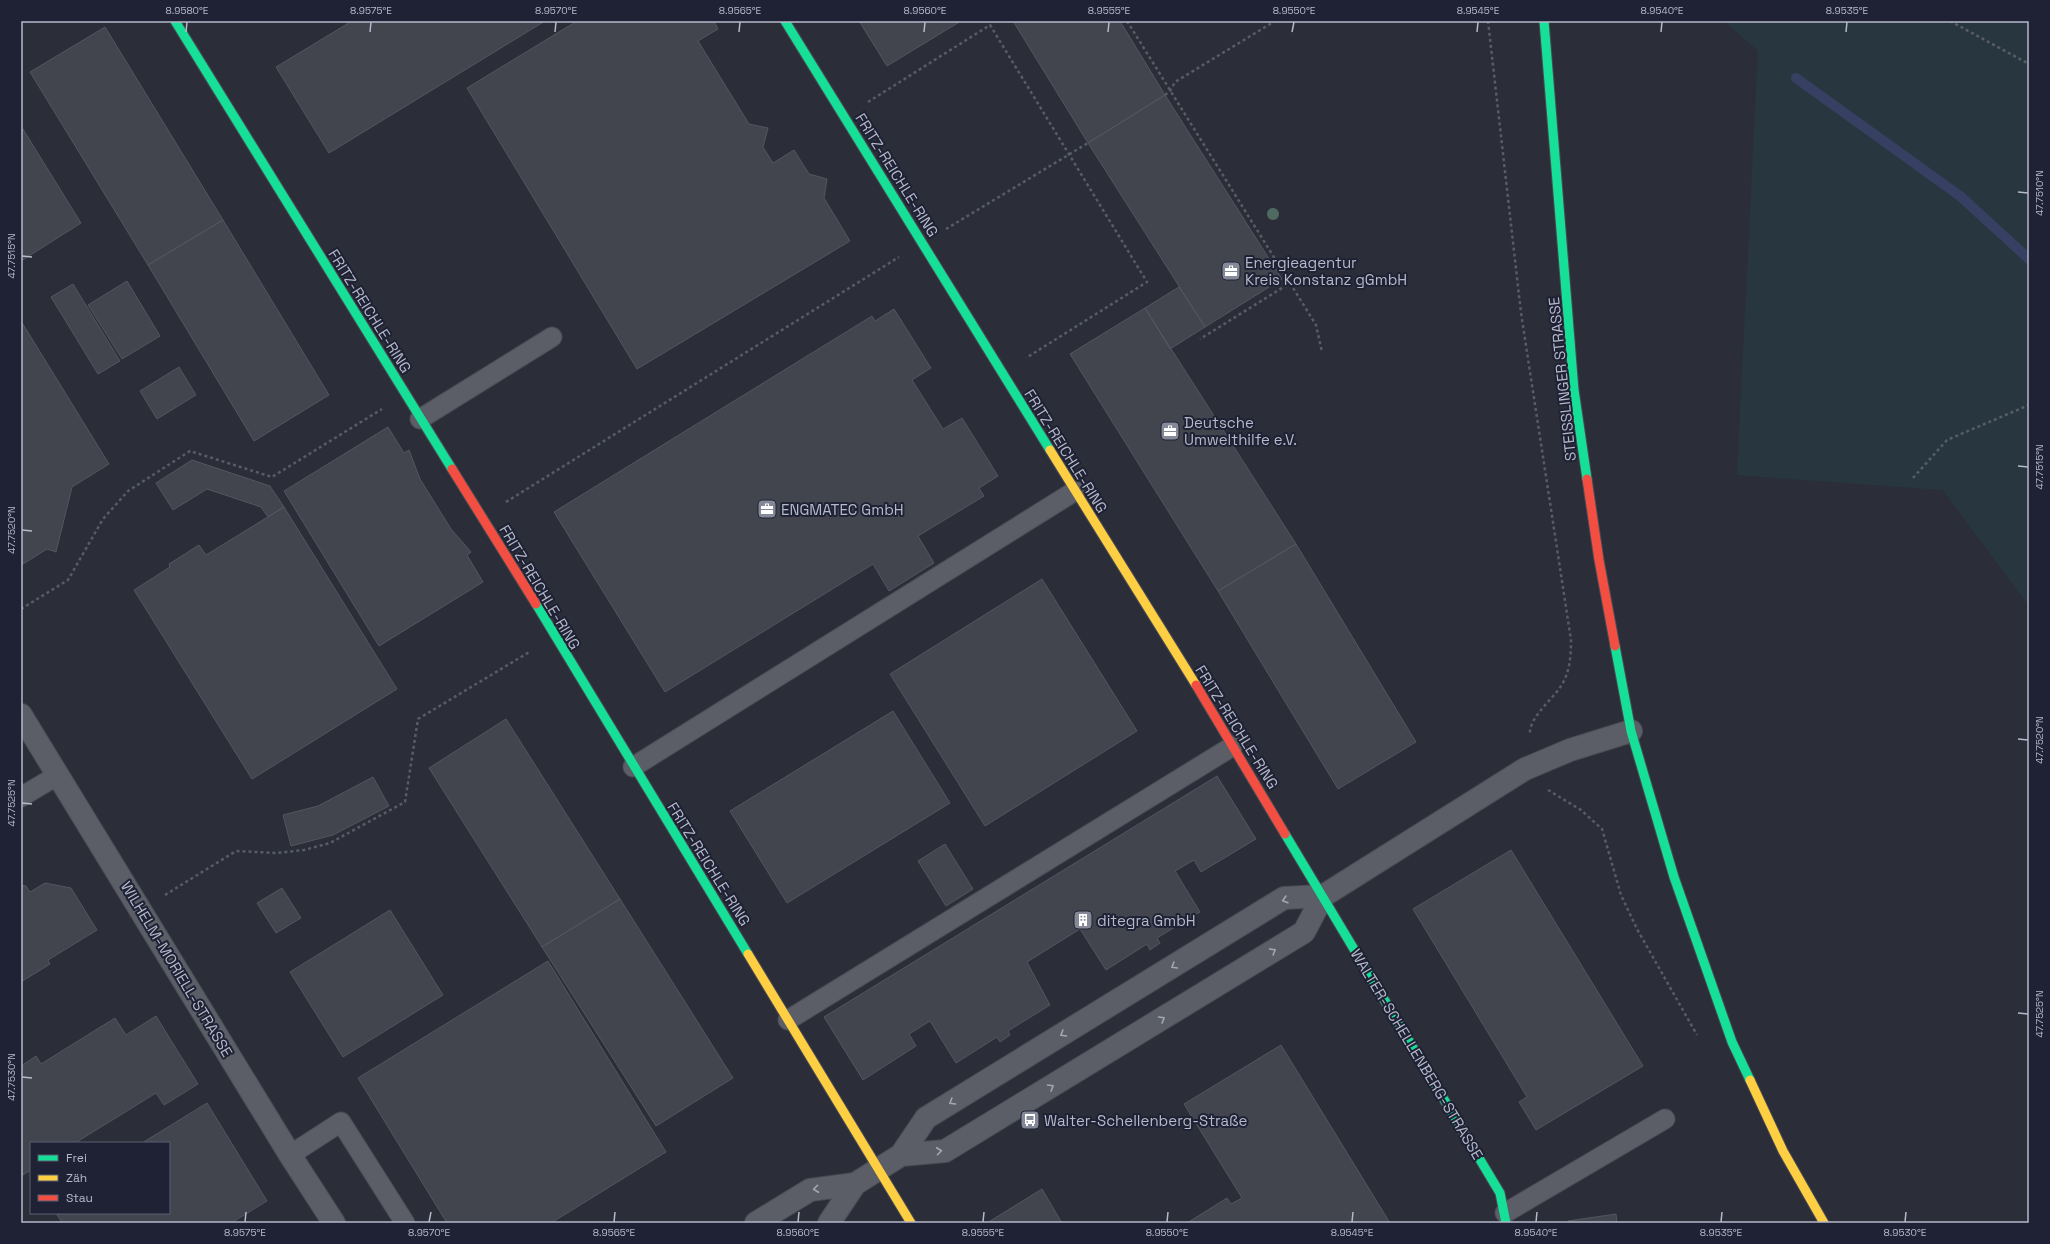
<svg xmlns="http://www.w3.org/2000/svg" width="2050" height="1244" font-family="'Space Grotesk',sans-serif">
	<rect width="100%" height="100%" fill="#2b2e39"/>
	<path fill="#28373f" d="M 1724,21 L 2029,21 L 2029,606 L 1943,490 L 1737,475 L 1758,51 Z"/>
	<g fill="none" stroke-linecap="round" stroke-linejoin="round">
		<path stroke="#374063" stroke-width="10" d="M 1796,78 L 1960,196 L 2029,259"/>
	</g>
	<path fill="#42444e" stroke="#535661" d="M 352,21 L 545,21 L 329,153 L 276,67 Z
		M 577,21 L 714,21 L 718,29 L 698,41 L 749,124 L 768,128 L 763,147 L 773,163 L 794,150 L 809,174 L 827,179 L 824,198 L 850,241 L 637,369 L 467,88 Z
		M 859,21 L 961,21 L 887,66 Z
		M 1013,21 L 1120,21 L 1165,95 L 1088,143 Z
		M 105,27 L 223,220 L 148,265 L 30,72 Z
		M 1165,95 L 1282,279 L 1205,327 L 1088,143 Z
		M 21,126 L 81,223 L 21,261 Z
		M 223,220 L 329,395 L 254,441 L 148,265 Z
		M 127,281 L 160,336 L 122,359 L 88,305 Z
		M 73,284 L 120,361 L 98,374 L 51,297 Z
		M 1179,287 L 1205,327 L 1170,349 L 1145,308 Z
		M 1145,308 L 1296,544 L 1218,591 L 1070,354 Z
		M 894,309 L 931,368 L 912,380 L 943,429 L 962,418 L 998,476 L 979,488 L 984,496 L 918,536 L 934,563 L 889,591 L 873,564 L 665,692 L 554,512 L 872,316 L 875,321 Z
		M 21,321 L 109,464 L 72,487 L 56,552 L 47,549 L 23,564 L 21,561 Z
		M 179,367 L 196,395 L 157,419 L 140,391 Z
		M 388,427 L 404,453 L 409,450 L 420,479 L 451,529 L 471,552 L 467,555 L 483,582 L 379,646 L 284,491 Z
		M 192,460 L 270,486 L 284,507 L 268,517 L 261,507 L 207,489 L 173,510 L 156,483 Z
		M 284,507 L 397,689 L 252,779 L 134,590 L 170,567 L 169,564 L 199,545 L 206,555 Z
		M 1296,544 L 1416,742 L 1338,789 L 1218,591 Z
		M 1042,579 L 1137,731 L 985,826 L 890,674 Z
		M 893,711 L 950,803 L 787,903 L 730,811 Z
		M 506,719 L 620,899 L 542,947 L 429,768 Z
		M 1217,776 L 1256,839 L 1201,872 L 1194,860 L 1175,871 L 1200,912 L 1157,938 L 1160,943 L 1150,950 L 1147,944 L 1106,970 L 1080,929 L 1027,962 L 1050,1005 L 1008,1031 L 1010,1035 L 1000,1042 L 997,1037 L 956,1063 L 930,1021 L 909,1034 L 916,1046 L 863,1080 L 824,1017 Z
		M 373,777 L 389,806 L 333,835 L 291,846 L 283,815 L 318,806 Z
		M 945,844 L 973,889 L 946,906 L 918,861 Z
		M 1511,850 L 1643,1066 L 1536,1130 L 1519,1102 L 1527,1097 L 1413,909 Z
		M 45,883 L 71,888 L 97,930 L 48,960 L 50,964 L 21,982 L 21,885 L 26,886 L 30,892 Z
		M 282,888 L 301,918 L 276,933 L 257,903 Z
		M 620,899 L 733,1078 L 656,1126 L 542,947 Z
		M 390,910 L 443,995 L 343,1057 L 290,972 Z
		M 548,961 L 666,1152 L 551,1223 L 447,1223 L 358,1078 Z
		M 156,1016 L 198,1084 L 164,1105 L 156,1093 L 75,1143 L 31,1143 L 31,1170 L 21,1176 L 21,1066 L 36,1056 L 41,1064 L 115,1018 L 126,1035 Z
		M 1281,1045 L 1390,1223 L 1187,1223 L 1227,1198 L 1231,1204 L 1242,1198 L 1184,1104 Z
		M 207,1103 L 267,1201 L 231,1223 L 62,1223 L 56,1213 L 169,1213 L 169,1143 L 142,1143 Z
		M 1042,1189 L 1062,1223 L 987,1223 Z
		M 1616,1214 L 1617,1223 L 1568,1223 L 1568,1221 Z"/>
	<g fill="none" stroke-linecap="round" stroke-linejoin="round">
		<defs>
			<path id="lane" d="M 420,419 L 552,337
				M 633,767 L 1075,491
				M 21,797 L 58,775
				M 788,1020 L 1233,746
				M 290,1155 L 341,1122 L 405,1223
				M 1505,1213 L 1665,1119"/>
			<path id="street" d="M 21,715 L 290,1155 L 334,1223
				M 901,1155 L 945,1151 L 1304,932 L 1323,896
				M 756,1223 L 810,1190 L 855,1184
				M 829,1223 L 855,1184 L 901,1155 L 926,1118 L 1284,898 L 1323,896 L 1525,769 L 1570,750 L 1631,731"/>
			<path id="fast" d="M 175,21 L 452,469
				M 785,21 L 1050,450
				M 1544,21 L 1574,390 L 1587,479
				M 536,604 L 748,954
				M 1615,646 L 1631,731 L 1674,877 L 1732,1042 L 1750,1080
				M 1285,834 L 1500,1193 L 1506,1223"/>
			<path id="slow" d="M 1050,450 L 1196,685
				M 748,954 L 911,1223
				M 1750,1080 L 1783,1151 L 1824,1223"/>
			<path id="jam" d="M 452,469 L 536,604
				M 1587,479 L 1599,560 L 1615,646
				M 1196,685 L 1285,834"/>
		</defs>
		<use href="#lane" stroke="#494b53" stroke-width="21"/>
		<use href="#street" stroke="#494b53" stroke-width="24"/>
		<use href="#fast" stroke="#494b53" stroke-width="11"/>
		<use href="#slow" stroke="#494b53" stroke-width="11"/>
		<use href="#jam" stroke="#494b53" stroke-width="11"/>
		<path stroke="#585c64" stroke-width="2.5" stroke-dasharray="3 3" stroke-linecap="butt" d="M 1127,21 L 1290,283 L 1200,339
			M 1488,21 L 1521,313 L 1571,640 C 1571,656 1570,672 1561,686 C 1553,699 1528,718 1530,735
			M 1950,21 L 2029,64
			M 1165,95 L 1170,91 L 1175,82 L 1275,21
			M 868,102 L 990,25 L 1147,282 L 1026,358
			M 946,229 L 1088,143
			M 1290,283 L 1316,325 L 1322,352
			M 1913,478 L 1947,440 L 2029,405
			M 506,502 L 899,257
			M 21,609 L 68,580 L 103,519 L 128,491 L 190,451 L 272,477 L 382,409
			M 1548,790 L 1581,810 L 1602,829 L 1621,895 L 1637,929 L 1697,1035
			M 165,895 L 236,851 L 277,853 L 304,850 L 330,843 L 405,802 L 418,719 L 531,651"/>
		<use href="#lane" stroke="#5b5e67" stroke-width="19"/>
		<use href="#street" stroke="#5b5e67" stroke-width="22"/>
		<use href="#fast" stroke="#16e098" stroke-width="9"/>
		<use href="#slow" stroke="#ffcf43" stroke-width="9"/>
		<use href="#jam" stroke="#f24e42" stroke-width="9"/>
	</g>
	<circle fill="#4f6a61" cx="1273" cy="214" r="6"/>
	<defs><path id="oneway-chevron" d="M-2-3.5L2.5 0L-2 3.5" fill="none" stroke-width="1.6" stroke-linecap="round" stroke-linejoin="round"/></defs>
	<g stroke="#a3a7b6">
		<use href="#oneway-chevron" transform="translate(1285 900) rotate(163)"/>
		<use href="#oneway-chevron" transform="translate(1273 951) rotate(-31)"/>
		<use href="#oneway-chevron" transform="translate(1174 966) rotate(149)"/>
		<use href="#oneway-chevron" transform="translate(1162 1019) rotate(-31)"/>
		<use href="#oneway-chevron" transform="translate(1063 1034) rotate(149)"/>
		<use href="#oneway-chevron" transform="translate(1051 1087) rotate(-31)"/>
		<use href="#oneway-chevron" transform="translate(952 1102) rotate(149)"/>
		<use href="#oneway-chevron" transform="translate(939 1151) rotate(-7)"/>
		<use href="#oneway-chevron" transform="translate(816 1189) rotate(173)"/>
	</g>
	<path fill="none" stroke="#b5b9ca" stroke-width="1.5" d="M 186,32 L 187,22M 370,32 L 371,22M 555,32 L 556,22M 739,32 L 740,22M 924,32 L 925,22M 1108,32 L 1109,22M 1292,32 L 1294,22M 1477,32 L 1478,22M 1661,32 L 1662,22M 1846,32 L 1847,22M 2018,192 L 2028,193M 22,256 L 32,257M 2018,466 L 2028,467M 22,530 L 32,531M 2018,739 L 2028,740M 22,803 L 32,804M 2018,1013 L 2028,1014M 22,1077 L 32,1078M 245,1222 L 246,1212M 429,1222 L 431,1212M 614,1222 L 615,1212M 798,1222 L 799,1212M 983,1222 L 984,1212M 1167,1222 L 1168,1212M 1352,1222 L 1353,1212M 1536,1222 L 1537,1212M 1721,1222 L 1722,1212M 1905,1222 L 1906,1212"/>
	<defs>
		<symbol id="office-square" viewBox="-11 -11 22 22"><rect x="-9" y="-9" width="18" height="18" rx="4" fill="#858897" stroke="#1e2234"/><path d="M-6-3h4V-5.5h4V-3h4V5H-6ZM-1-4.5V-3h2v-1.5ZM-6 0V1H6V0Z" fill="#fff"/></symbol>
		<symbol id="building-square" viewBox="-11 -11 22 22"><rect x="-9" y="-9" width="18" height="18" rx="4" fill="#858897" stroke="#1e2234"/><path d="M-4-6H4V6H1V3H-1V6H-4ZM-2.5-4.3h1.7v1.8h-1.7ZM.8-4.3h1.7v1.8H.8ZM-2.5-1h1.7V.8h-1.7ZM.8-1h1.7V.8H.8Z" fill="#fff"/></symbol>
		<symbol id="bus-square" viewBox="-11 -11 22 22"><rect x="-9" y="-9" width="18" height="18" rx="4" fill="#858897" stroke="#1e2234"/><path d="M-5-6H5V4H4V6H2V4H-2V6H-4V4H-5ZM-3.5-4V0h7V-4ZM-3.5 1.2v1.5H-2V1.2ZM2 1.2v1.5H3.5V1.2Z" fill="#fff"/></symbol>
	</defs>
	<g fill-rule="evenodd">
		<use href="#office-square" x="1220" y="260" width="22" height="22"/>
		<use href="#office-square" x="1159" y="420" width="22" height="22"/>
		<use href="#office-square" x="756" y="498" width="22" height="22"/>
		<use href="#building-square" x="1072" y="909" width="22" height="22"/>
		<use href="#bus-square" x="1019" y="1109" width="22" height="22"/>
	</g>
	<g text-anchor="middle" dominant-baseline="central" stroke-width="4" stroke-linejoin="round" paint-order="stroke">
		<g font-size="15" fill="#b5b9ca" stroke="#1e2234">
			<text transform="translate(897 175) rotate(58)">FRITZ-REICHLE-RING</text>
			<text transform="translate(370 311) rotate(58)">FRITZ-REICHLE-RING</text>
			<text transform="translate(1562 379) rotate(-96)">STEISSLINGER STRASSE</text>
			<text transform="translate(1066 451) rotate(58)">FRITZ-REICHLE-RING</text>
			<text transform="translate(540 587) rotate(59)">FRITZ-REICHLE-RING</text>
			<text transform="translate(1237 727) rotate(58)">FRITZ-REICHLE-RING</text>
			<text transform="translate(709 864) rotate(58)">FRITZ-REICHLE-RING</text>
			<text transform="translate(177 969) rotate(59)">WILHELM-MORIELL-STRASSE</text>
			<text transform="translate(1417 1054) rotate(59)">WALTER-SCHELLENBERG-STRASSE</text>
		</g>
		<g font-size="15" fill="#b5b9ca" stroke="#1e2234" text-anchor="start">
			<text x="1245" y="262">Energieagentur<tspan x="1245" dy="17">Kreis Konstanz gGmbH</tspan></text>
			<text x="1184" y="422">Deutsche<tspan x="1184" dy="17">Umwelthilfe e.V.</tspan></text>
			<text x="781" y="509">ENGMATEC GmbH</text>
			<text x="1097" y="920">ditegra GmbH</text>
			<text x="1044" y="1120">Walter-Schellenberg-Straße</text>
		</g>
	</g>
	<rect width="2050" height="1244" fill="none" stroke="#1e2234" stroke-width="44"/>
	<rect x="30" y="1142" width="140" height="72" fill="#1e2234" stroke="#5a5e70"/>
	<rect x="38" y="1155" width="20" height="6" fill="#16e098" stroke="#5a5e70"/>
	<text x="66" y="1162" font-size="12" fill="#b5b9ca">Frei</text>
	<rect x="38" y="1175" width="20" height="6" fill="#ffcf43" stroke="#5a5e70"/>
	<text x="66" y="1182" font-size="12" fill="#b5b9ca">Zäh</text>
	<rect x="38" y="1195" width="20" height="6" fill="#f24e42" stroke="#5a5e70"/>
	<text x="66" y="1202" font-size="12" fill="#b5b9ca">Stau</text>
	<rect x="22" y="22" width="2006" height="1200" fill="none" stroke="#b5b9ca" stroke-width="1.5"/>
	<g font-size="10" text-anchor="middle" fill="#b5b9ca">
		<text x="187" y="14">8.9580°E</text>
		<text x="371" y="14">8.9575°E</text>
		<text x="556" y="14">8.9570°E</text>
		<text x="740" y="14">8.9565°E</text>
		<text x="925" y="14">8.9560°E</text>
		<text x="1109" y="14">8.9555°E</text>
		<text x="1294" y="14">8.9550°E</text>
		<text x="1478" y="14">8.9545°E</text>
		<text x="1662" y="14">8.9540°E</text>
		<text x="1847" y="14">8.9535°E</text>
		<text transform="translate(2039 193) rotate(-90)" y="4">47.7510°N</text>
		<text transform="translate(11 256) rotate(-90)" y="4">47.7515°N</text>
		<text transform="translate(2039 467) rotate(-90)" y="4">47.7515°N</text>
		<text transform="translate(11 530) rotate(-90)" y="4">47.7520°N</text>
		<text transform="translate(2039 740) rotate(-90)" y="4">47.7520°N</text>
		<text transform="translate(11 803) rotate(-90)" y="4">47.7525°N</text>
		<text transform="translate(2039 1014) rotate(-90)" y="4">47.7525°N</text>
		<text transform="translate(11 1077) rotate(-90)" y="4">47.7530°N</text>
		<text x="245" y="1236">8.9575°E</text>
		<text x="429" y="1236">8.9570°E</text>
		<text x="614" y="1236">8.9565°E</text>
		<text x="798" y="1236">8.9560°E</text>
		<text x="983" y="1236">8.9555°E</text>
		<text x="1167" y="1236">8.9550°E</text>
		<text x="1352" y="1236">8.9545°E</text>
		<text x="1536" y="1236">8.9540°E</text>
		<text x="1721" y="1236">8.9535°E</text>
		<text x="1905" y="1236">8.9530°E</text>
	</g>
</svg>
